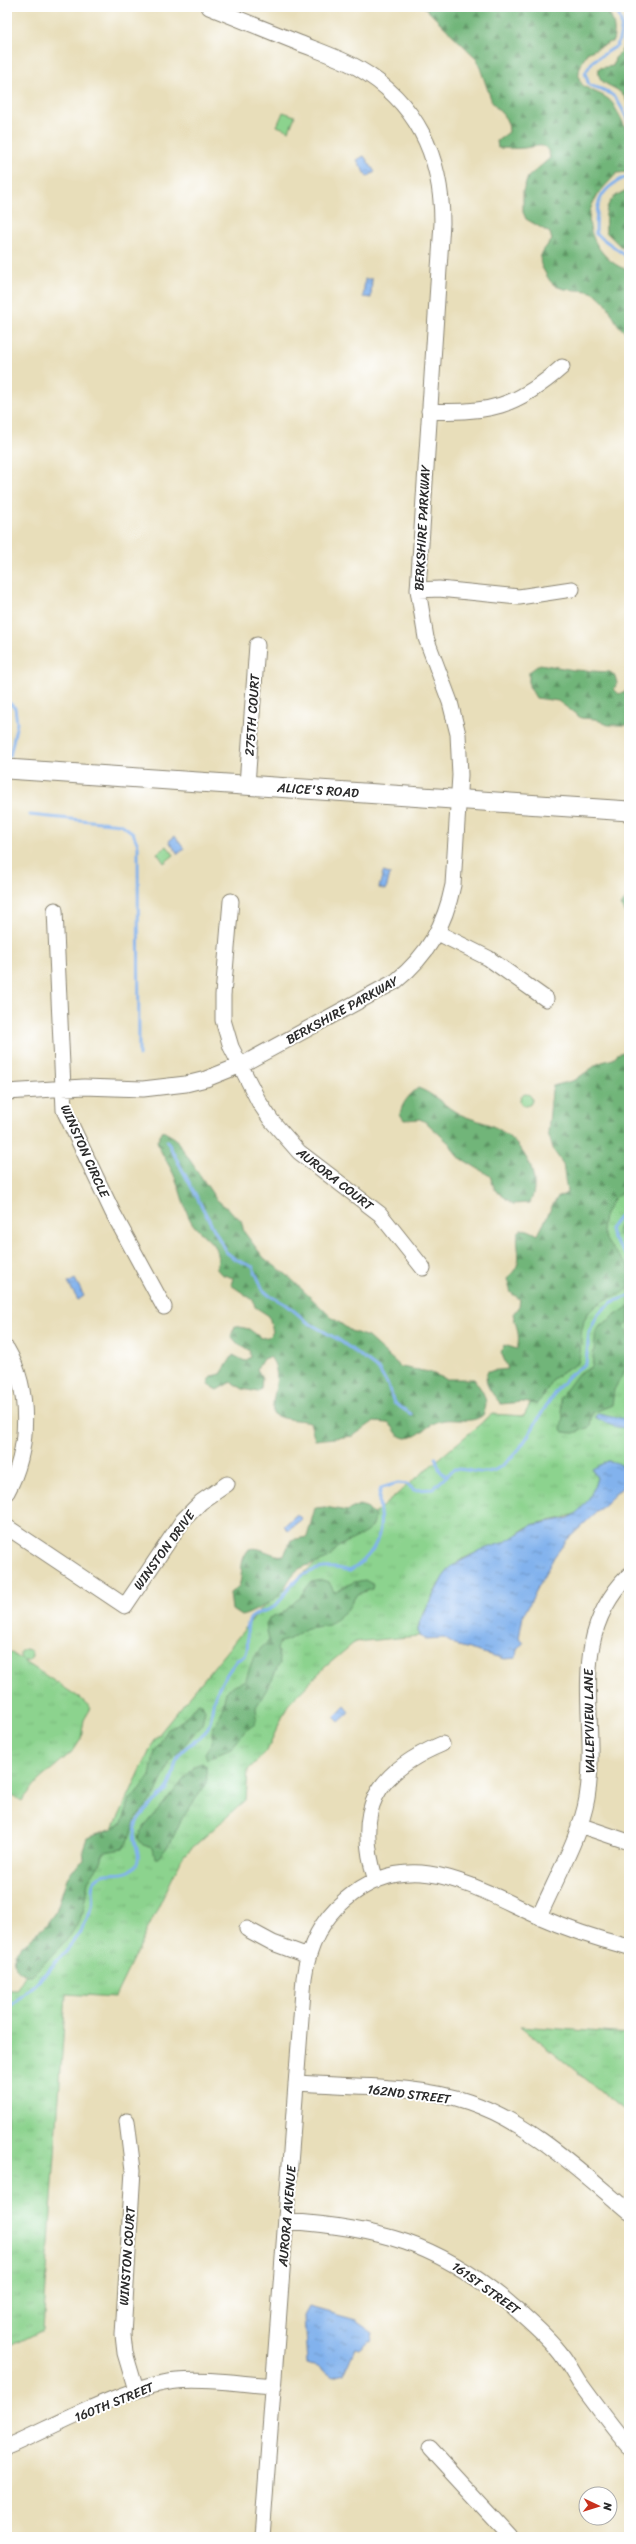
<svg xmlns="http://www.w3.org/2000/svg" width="636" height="2544" font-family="Sriracha,sans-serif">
	<defs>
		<pattern id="grass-tufts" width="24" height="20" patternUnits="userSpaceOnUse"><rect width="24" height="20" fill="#8cd38e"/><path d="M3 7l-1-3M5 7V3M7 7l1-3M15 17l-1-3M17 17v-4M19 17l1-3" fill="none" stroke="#79b57b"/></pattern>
		<pattern id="forest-firs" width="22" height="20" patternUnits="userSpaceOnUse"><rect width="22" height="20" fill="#71b579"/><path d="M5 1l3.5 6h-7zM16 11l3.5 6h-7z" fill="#5d9363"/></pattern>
		<pattern id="water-ripples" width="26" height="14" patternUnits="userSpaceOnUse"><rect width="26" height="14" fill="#82b2ed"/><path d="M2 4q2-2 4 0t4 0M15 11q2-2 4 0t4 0" fill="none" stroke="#6b91c0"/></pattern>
	</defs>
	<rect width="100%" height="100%" fill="#fff"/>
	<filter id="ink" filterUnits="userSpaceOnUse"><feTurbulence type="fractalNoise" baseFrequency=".025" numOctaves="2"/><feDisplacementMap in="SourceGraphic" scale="8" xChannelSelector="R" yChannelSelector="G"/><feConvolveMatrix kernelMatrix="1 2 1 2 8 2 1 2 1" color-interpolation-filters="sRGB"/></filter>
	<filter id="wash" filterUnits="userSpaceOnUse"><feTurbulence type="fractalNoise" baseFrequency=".012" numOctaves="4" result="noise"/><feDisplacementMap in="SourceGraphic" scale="16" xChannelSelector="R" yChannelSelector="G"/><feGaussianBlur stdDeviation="0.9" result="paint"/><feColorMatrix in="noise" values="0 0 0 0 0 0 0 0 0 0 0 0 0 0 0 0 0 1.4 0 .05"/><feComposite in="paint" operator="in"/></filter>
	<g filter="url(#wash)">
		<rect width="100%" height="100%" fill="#e8deba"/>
		<path fill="url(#grass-tufts)" stroke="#5c7f5c" d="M 629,1122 L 629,1465 L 624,1467 L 608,1461 L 593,1470 L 597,1478 C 585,1524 568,1514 532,1525 C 521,1529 516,1536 507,1541 C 489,1551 468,1552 452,1567 C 441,1577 435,1592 428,1605 C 423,1614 415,1626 419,1636 L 355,1642 L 324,1668 L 288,1705 L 266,1752 L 248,1770 L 246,1800 L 183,1856 L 115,1997 L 66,1994 L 43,2330 L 7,2348 L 7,1990 L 16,1990 L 106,1844 L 155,1739 L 260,1610 L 492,1414 L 524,1416 L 550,1364 Z
			M 7,1650 L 80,1698 L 91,1708 L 84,1720 L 81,1739 L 74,1750 L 38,1781 L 22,1801 L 7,1792 Z
			M 520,2026 L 629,2034 L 629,2114 Z"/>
		<path fill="url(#forest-firs)" stroke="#4e7052" d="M 424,7 L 605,7 C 613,18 616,28 613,41 L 587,53 C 562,95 601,86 613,104 C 618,113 627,128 629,138 C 631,148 629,161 629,172 L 617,173 C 608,183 598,192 592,205 C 581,230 604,265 629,270 L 629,335 C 610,322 615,309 597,295 C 585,286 565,294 553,284 C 549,281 546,274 543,269 C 536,257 544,249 552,240 L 550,233 L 526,219 L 523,212 L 523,191 L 528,177 L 550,158 C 548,140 536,147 524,148 C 516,149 507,148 498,148 L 497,141 L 509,132 C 509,116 499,113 492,102 L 477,59 Z
			M 629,24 L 629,107 C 627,102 626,97 621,93 C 612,84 596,85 599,68 L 613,66 L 615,58 C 625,50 628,36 629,24 Z
			M 629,189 L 629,250 L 621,247 L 606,232 C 605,208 605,199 629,189 Z
			M 540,664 L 574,670 L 610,672 L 615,676 L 617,683 L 614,689 L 619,694 L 629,689 L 629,725 L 608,725 L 595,719 L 581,718 L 558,701 L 536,698 L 529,686 L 529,672 Z
			M 629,896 L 629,920 L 620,905 Z
			M 629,1050 L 629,1187 C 625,1191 618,1194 614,1199 C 591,1229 606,1244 629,1266 L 629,1288 C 620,1296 608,1297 598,1304 C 574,1321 585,1341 578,1363 L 552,1379 L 544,1396 L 536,1404 L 522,1402 L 501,1404 C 493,1394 482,1384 488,1371 L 508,1369 L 501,1352 L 504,1345 L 517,1349 C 521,1337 516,1325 513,1314 L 519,1306 L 520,1299 L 511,1293 L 507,1279 C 511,1274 516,1270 518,1263 C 522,1250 506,1216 538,1235 L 553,1204 L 557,1198 L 567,1193 L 563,1164 L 554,1151 L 548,1133 L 552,1090 L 553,1086 L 575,1080 L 599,1063 L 613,1059 L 617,1054 Z
			M 418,1088 C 432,1093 442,1103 454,1111 C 468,1120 486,1121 500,1130 C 523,1145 543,1176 530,1203 L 513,1204 L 495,1190 L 490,1176 L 457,1156 L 450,1144 L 427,1123 L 420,1119 L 404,1120 L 400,1114 C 402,1103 409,1095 418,1088 Z
			M 163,1131 L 175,1138 L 216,1199 L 241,1220 L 244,1232 L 264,1258 L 287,1275 L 330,1316 L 351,1331 L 368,1337 L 401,1367 L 429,1372 L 446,1379 L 474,1379 C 483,1392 490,1400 483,1415 C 472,1425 453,1417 440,1421 C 427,1424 420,1438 406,1438 C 395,1437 396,1428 388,1423 L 373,1422 L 353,1436 L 315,1440 L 310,1422 C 297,1419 285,1421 273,1414 C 271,1394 284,1374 270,1357 L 263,1359 L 257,1369 L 262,1378 L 261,1389 L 258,1392 L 243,1389 L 231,1382 L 217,1390 L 208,1385 L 211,1376 L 221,1374 L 233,1355 L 245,1361 L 251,1357 L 249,1350 L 239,1345 L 231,1336 L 235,1326 L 249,1329 L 261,1338 L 268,1337 L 273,1332 L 269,1316 L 255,1307 L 253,1300 L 231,1285 L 233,1278 L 221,1274 L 216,1268 C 217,1264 219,1258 218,1254 C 213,1240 200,1234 192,1223 C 184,1210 182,1194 176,1180 C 171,1166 161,1155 157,1141 Z
			M 629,1217 L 629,1246 L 617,1232 L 619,1225 Z
			M 629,1306 L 629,1323 L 624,1326 L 629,1338 L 629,1363 L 614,1390 L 612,1405 L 592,1413 L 590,1427 L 574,1433 L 563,1432 L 561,1429 L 563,1416 L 560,1398 L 577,1375 L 592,1367 L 596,1332 L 600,1326 Z
			M 359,1505 L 366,1507 L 374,1515 C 379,1531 352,1539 343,1544 C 335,1548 332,1557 325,1560 C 317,1564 308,1564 301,1568 C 289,1574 287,1588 278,1596 C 271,1602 249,1615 241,1616 L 232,1610 L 230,1593 L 239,1586 C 244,1572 238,1562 249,1549 C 261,1545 272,1558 284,1555 L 291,1540 L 307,1537 L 315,1508 L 325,1507 L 347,1511 Z
			M 322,1580 L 329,1582 L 334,1592 L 354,1582 L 365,1580 L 374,1585 L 373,1589 L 357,1594 L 347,1610 L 329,1625 L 307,1628 L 288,1640 L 280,1642 L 277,1648 L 280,1663 L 268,1687 L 256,1707 L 257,1717 L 255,1724 L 245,1731 L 231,1749 L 207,1759 L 205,1753 L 212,1742 L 212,1731 L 222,1709 L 226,1692 L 234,1685 L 246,1680 C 252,1661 252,1655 269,1641 L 266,1625 L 269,1618 L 285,1611 L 299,1598 L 311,1582 Z
			M 198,1703 L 202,1704 L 205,1710 L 202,1724 L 170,1762 L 154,1797 L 136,1818 L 128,1842 L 123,1849 L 105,1852 L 103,1855 L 101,1862 L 88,1881 L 83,1912 L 78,1923 L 70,1936 L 34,1974 C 25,1978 17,1970 13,1963 L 15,1953 L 20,1948 L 45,1926 L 56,1911 L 67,1878 L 73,1869 L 84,1860 L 83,1849 L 87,1838 L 113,1829 L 122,1823 L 130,1800 L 150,1776 L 155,1751 L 168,1729 L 183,1720 Z
			M 202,1763 L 206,1766 L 207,1783 L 181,1820 L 170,1844 L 158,1858 L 155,1858 L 153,1848 L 143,1845 L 138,1839 L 140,1832 L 195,1766 Z"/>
		<path fill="#8cd38e" stroke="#5c7f5c" d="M 283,112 L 295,116 L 289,131 L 277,126 Z
			M 167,846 L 174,855 L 164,863 L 157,853 Z
			M520 1100a6 6 0 1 1 12 0a6 6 0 1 1-12 0Z
			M20 1655a6 6 0 1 1 12 0a6 6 0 1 1-12 0Z"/>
		<path fill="url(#water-ripples)" stroke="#566e8c" d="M 364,156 L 375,172 L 367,177 L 357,160 Z
			M 365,279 L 372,279 L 371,298 L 363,297 Z
			M 175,836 L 184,849 L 178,854 L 169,841 Z
			M 383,872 L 390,874 L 386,890 L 379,888 Z
			M 75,1279 L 84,1296 L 78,1300 L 68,1283 Z
			M 598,1413 L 629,1420 L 629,1427 C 616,1430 606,1423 595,1417 Z
			M 608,1461 C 620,1462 629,1468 629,1481 L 567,1540 L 554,1557 L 523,1616 L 519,1638 L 524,1642 L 517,1650 L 516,1658 L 505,1659 L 455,1645 L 444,1638 L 425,1639 L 419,1636 L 418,1629 L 421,1619 L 443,1577 L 452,1566 L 481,1550 L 505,1542 L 532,1525 L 569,1518 C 585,1508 592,1496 597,1478 L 592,1469 Z
			M 297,1514 L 302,1519 L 288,1530 L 284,1526 Z
			M 345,1706 L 350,1712 L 339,1722 L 334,1717 Z
			M 309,2307 L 356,2320 L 373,2332 L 371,2341 L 368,2341 L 359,2349 L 355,2348 L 344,2374 L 333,2377 L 320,2368 L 307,2364 L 304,2316 Z"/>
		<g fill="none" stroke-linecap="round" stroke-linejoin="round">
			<path stroke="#82b2ed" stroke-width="3" d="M 613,7 C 625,20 622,31 617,46 L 593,61 L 585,73 L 589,85 C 617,93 617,98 629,123
				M 629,176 C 598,188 596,203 596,234 L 629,258
				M 7,701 L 15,708 L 17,723 L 10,756
				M 30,815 L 121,824 L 133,833 L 138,845 L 139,1056
				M 167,1141 L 226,1252 L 235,1259 L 253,1267 L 263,1290 L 270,1296 L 287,1305 L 307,1322 L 339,1340 L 378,1369 L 388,1385 L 394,1403 L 411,1414
				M 629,1204 L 610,1229 L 613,1239 L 629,1258
				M 435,1457 C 440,1466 436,1471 447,1476
				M 7,2009 C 34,1986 79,1944 91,1910 C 95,1902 90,1891 93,1883 C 102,1866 126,1881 136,1865 C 144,1853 128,1840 137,1822 C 143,1809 158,1801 167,1789 C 174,1780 173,1765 179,1755 C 185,1745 199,1740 206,1731 C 213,1721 211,1709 214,1699 C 218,1685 229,1671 237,1660 C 257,1653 241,1633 250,1619 C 256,1611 267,1612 274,1607 C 282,1600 285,1592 291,1585 C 308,1568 327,1564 350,1571 C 372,1557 383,1538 380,1513 C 379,1504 378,1497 381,1488 L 398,1483 L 407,1484 L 414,1490 L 433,1489 L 454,1469 C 468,1468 482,1476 495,1470 C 535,1449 542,1387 586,1364 L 589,1333 L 598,1314 L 612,1302 L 629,1296"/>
		</g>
	</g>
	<g filter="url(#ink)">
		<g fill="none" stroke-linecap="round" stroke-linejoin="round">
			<defs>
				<path id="minor" d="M 429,411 C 488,414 517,407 562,367
					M 418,590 L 439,589 L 519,597 L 572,589
					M 247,785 L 257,645
					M 231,901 L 223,995 L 223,1020 L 231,1047 L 259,1102 L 271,1120 L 299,1152 L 380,1214 L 423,1268
					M 55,910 L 64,1110 L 113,1213 L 164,1307
					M 438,933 L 488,958 L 546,999
					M 7,1092 L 84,1087 L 143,1089 L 186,1084 L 206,1079 L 241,1065 L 396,981 C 428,955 445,925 453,885 L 460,775 L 458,734 L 450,702 L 426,638 L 418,590 L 442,223 C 442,157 417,102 358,68 C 340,58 319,51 299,43 C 269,31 239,19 209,7
					M 7,1349 C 31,1390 30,1451 7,1492
					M 7,1527 L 125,1606 L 183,1520 L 201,1502 L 227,1484
					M 579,1825 L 629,1842
					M 376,1881 C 354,1810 375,1772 442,1744
					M 539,1917 C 554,1882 581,1835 587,1798 C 600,1719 564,1640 629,1575
					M 247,1929 L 273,1943 L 308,1956
					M 297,2083 C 353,2087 416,2084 469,2102 C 531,2123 580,2171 629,2212
					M 127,2121 L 133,2170 L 123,2335 L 125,2353 L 136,2390
					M 287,2221 C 381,2229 435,2242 509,2303 C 526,2318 543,2332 557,2349 C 566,2359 572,2371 579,2382 C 595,2404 611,2426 629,2447
					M 7,2447 C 55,2426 126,2386 177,2381 C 208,2378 242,2384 274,2386
					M 430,2449 L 511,2537
					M 262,2537 L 304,1978 C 308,1948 321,1920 345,1900 C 410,1844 473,1887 538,1916 C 567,1929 598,1939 629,1947"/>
				<path id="major" d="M 7,769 L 629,811"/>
			</defs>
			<use href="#minor" stroke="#8a8472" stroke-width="17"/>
			<use href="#major" stroke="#8a8472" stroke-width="21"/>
			<use href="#minor" stroke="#fff" stroke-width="15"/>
			<use href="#major" stroke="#fff" stroke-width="19"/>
		</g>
	</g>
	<g text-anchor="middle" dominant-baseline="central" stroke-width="4" stroke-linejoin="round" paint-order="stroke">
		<g font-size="13" fill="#2b2b2b" stroke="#fff">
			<text transform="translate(422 528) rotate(-87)">BERKSHIRE PARKWAY</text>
			<text transform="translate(252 715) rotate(-86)">275TH COURT</text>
			<text transform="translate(318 790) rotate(4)">ALICE'S ROAD</text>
			<text transform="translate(342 1010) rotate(-29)">BERKSHIRE PARKWAY</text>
			<text transform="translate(85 1151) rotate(66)">WINSTON CIRCLE</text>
			<text transform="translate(335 1179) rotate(38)">AURORA COURT</text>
			<text transform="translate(164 1550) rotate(-54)">WINSTON DRIVE</text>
			<text transform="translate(589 1721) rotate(-91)">VALLEYVIEW LANE</text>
			<text transform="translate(409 2094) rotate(7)">162ND STREET</text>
			<text transform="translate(287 2216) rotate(-85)">AURORA AVENUE</text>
			<text transform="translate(127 2256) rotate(-86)">WINSTON COURT</text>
			<text transform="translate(486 2288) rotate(36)">161ST STREET</text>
			<text transform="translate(114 2402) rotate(-22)">160TH STREET</text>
		</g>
	</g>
	<rect width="636" height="2544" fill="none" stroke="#fff" stroke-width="24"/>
	<g transform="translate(598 2506) rotate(94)"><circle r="19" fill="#ffffff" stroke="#aaaaaa"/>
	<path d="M0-3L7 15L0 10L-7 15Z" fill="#c8321e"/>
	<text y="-6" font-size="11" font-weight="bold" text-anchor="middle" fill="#2b2b2b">N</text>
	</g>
</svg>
